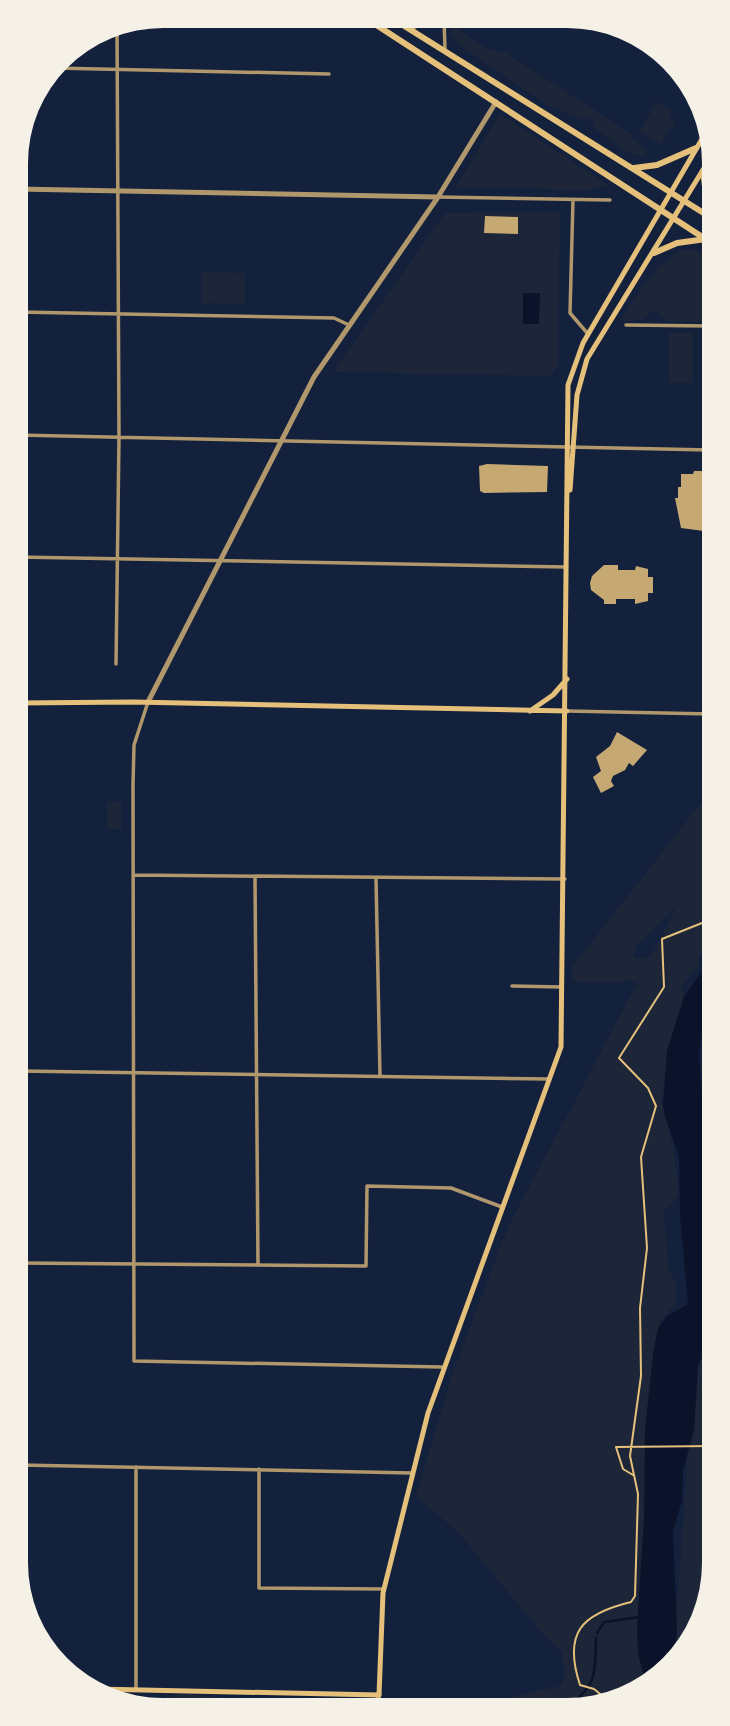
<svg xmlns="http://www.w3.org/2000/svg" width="730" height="1726" font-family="'PT Sans Narrow',sans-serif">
	<rect width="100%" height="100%" fill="#14213d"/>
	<path fill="#1d2539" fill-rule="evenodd" d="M 452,18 L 458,18 L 455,20 C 458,34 495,57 509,52 L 509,55 L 633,135 L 631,138 L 648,150 L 643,157 L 624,150 L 594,128 L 596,124 L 586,117 L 583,120 L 549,106 L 459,45 L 451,33 Z
		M 657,102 L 672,111 L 668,117 L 676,122 L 660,144 L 639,131 Z
		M 500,114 L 608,185 L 585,190 L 456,187 Z
		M 560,212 L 558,364 L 551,376 L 333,372 L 445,213 Z
		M 690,249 L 710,256 L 710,322 L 667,321 L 655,310 L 641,320 L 619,322 C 634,300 662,251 690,249 Z
		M 202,272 L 245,273 L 245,304 L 202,303 Z
		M 669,333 L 693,333 L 693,383 L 669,383 Z
		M 711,790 L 712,947 L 699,957 L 699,965 L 681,987 L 684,995 L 668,1051 L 662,1103 L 674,1150 L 679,1195 L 664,1212 L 668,1266 L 677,1288 L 676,1304 L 660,1321 L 654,1344 L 647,1679 L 605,1705 L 500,1706 L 508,1698 L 560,1686 L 564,1679 L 562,1652 L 537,1627 L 460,1534 L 416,1496 L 453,1372 L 508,1227 L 639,980 L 608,983 L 573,981 L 572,967 ZM 677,906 L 650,958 L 634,958 L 635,947 Z
		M 107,802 L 121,802 L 122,829 L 107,829 Z
		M 712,1005 L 713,1152 C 704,1106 693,1049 712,1005 Z
		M 713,1234 L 714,1573 L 678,1660 L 673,1663 L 688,1451 Z
		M 179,1694 C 216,1695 275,1707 309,1697 L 312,1701 L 365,1702 L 371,1706 L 135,1707 L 112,1696 L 163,1698 Z"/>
	<path fill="#0b132b" d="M 523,293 L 540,293 L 539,324 L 523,324 Z
		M 712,956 L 712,1003 L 703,1027 L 699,1055 L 704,1118 L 702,1135 L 713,1177 L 707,1292 L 702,1311 L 706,1347 L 698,1367 L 694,1430 L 683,1470 L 682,1501 L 673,1531 L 677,1633 L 673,1663 L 645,1680 L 638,1653 L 637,1625 L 644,1518 L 645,1429 L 653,1355 L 658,1328 L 667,1316 L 688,1304 L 680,1216 L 679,1156 L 665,1117 L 663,1104 L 667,1051 L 684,997 Z"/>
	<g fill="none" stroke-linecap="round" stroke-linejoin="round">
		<path stroke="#0b132b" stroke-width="2.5" d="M 597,1633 L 604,1622 L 640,1617
			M 570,1705 C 598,1684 595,1671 596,1638"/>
	</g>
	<path fill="#c6a872" d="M 485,216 L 518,217 L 518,234 L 484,233 Z
		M 487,464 L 548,466 L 547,492 L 484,493 L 480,491 L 479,466 Z
		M 694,471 L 710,471 L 711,532 L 681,528 L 675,498 L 678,498 L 678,487 L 681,487 L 681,474 L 693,474 Z
		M 604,565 L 618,565 L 618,570 L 635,570 L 636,566 L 648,569 L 648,577 L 653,577 L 653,593 L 648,593 L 648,601 L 635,604 L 635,599 L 616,599 L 616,604 L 604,604 L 604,600 L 591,590 L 590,583 L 592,576 Z
		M 617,732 L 647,750 L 633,766 L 629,763 L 625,770 L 613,776 L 611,781 L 614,786 L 601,793 L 593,777 L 601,771 L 596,757 L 610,746 Z"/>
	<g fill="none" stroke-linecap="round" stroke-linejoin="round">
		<path stroke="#e5c07b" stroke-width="2" d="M 633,1475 L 623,1469 L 616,1447 L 714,1446
			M 713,1575 L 714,1557
			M 610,1702 L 594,1689 L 580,1685 C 563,1633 581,1614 631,1602 L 635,1596 L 638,1494 L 630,1456 L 641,1376 L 640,1308 L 647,1248 L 641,1157 L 656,1106 L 648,1088 L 619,1058 L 664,987 L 662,939 L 712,919"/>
		<path stroke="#b1986c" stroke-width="3.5" d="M 444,18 L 445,50
			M 409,29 L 439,18
			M 54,68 L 329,74
			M 438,197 L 610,200
			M 573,200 L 570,313 L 588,334
			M 17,312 L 334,318 L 349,325
			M 626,325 L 710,326
			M 17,435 L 710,450
			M 17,557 L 566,567
			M 116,664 L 119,437 L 117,25
			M 148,702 L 134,745 L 133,785 L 134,1361 L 442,1367
			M 567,711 L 711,714
			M 133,875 L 565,879
			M 255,877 L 258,1265
			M 376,879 L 380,1076
			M 512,986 L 562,987
			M 19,1071 L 549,1079
			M 20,1263 L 366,1266 L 367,1186 L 451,1188 L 502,1207
			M 20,1465 L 412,1473
			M 136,1467 L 136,1689
			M 259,1469 L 259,1588 L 384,1589"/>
		<path stroke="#b1986c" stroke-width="5" d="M 16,189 L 438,197
			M 148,702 L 314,377 L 438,197 L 496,102
			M 376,1706 L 379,1695"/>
		<path stroke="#e5c07b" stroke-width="5" d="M 570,490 L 577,395 L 587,359 L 709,160
			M 18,703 L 133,702 L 567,711
			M 530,711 L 553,695 L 567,679
			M 97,1689 L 379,1695 L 383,1593 L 428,1413 L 561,1047 L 568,385 L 583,343 L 709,127"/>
		<path stroke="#e5c07b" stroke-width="6" d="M 364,17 L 710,242
			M 390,17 L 710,217
			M 634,168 L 657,165 L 696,148
			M 703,171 L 709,216
			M 654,253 L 677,243 L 706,239"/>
	</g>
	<path d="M0 0H730V1726H0ZM163 28H567A135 135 0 0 1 702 163V1563A135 135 0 0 1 567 1698H163A135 135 0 0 1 28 1563V163A135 135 0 0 1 163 28Z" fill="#f6f1e7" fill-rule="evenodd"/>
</svg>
